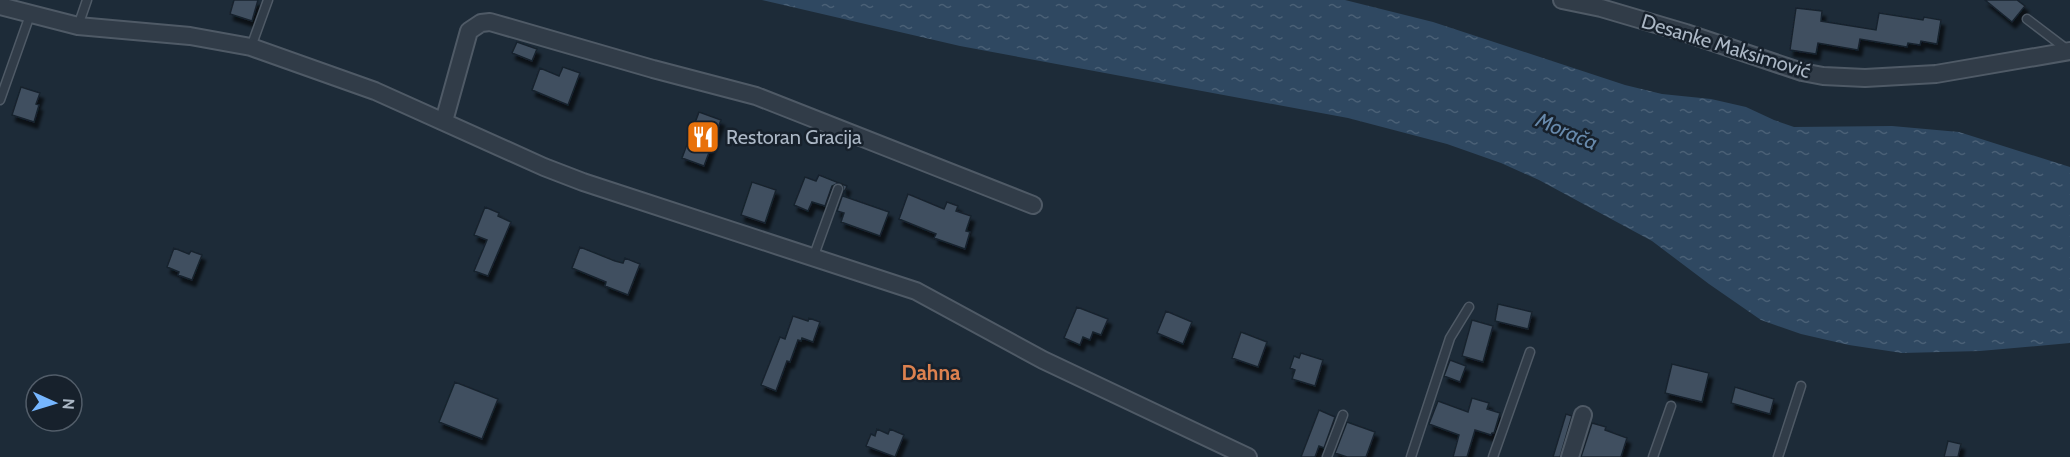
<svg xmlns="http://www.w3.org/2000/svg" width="2070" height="457" font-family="Cabin,sans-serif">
	<defs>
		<pattern id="water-ripples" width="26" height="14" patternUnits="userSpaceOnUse" patternTransform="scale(1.5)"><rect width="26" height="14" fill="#2f4861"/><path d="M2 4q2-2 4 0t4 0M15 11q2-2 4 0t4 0" fill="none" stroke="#4a6076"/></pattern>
		<filter id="shadow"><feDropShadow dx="3.5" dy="6" stdDeviation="1.5" flood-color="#0009"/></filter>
	</defs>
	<rect width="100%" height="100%" fill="#1d2b38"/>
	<path fill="url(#water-ripples)" d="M 762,0 L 1345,0 L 1433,22 L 1625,85 L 1662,94 L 1711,99 L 1746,107 L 1774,120 L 1794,127 L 1892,126 L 1959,132 L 2070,167 L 2070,343 L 1980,351 L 1902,353 L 1849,345 L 1801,334 L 1761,320 L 1709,284 L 1652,241 L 1539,180 L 1501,163 L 1447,144 L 1348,118 L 960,46 Z"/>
	<path fill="#405060" stroke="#19232e" stroke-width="1.5" filter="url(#shadow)" d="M 234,0 L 258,0 L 252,21 L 230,14 Z
		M 1985,0 L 2017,0 L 2025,6 L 2012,22 Z
		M 1796,8 L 1822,11 L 1821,21 L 1876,30 L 1879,13 L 1923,20 L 1924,17 L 1941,20 L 1937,44 L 1921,41 L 1920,45 L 1908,43 L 1907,47 L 1860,39 L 1858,50 L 1818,43 L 1816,54 L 1790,50 Z
		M 517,42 L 537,49 L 532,61 L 512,53 Z
		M 563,67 L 580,73 L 568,105 L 532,90 L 540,68 L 559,76 Z
		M 21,87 L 40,93 L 36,104 L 39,105 L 34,122 L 12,115 Z
		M 699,112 L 721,120 L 704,166 L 682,158 Z
		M 819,175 L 839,183 L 832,186 L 825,206 L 812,202 L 808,211 L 794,205 L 805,177 L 816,181 Z
		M 752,182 L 776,190 L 765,223 L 741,215 Z
		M 842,184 L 847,186 L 843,196 L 889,212 L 880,236 L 841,222 L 844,213 L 837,211 L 844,191 Z
		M 908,194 L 944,209 L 947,202 L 958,206 L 956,211 L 971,216 L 966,231 L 970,232 L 965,249 L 934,238 L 936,234 L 899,219 Z
		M 485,207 L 499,213 L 498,216 L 511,222 L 488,276 L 474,271 L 487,240 L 474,235 Z
		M 580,247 L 615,261 L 623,263 L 625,258 L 640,264 L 628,295 L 605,286 L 606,282 L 572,268 Z
		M 174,248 L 189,254 L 191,251 L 202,255 L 192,280 L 178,275 L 179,272 L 167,267 Z
		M 1498,304 L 1532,312 L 1528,329 L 1495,321 Z
		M 1077,307 L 1108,319 L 1101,335 L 1093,332 L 1090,340 L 1083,337 L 1080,345 L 1064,338 Z
		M 1166,311 L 1192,322 L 1183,344 L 1157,333 Z
		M 793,316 L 808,321 L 809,318 L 820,322 L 813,342 L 802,338 L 801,341 L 798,340 L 790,362 L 787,361 L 776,391 L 761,385 L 780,337 L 785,339 Z
		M 1472,320 L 1493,326 L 1483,362 L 1462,356 Z
		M 1241,332 L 1267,342 L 1258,367 L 1232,358 Z
		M 1301,353 L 1323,360 L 1315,386 L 1292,379 L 1295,370 L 1290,368 L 1294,356 L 1299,358 Z
		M 1450,360 L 1466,366 L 1460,382 L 1444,376 Z
		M 1672,364 L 1709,373 L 1702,402 L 1665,393 Z
		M 455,382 L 498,399 L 482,439 L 439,422 Z
		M 1735,387 L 1774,399 L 1770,414 L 1731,403 Z
		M 1472,398 L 1489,403 L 1487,409 L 1500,413 L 1494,433 L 1492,433 L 1491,435 L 1475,430 L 1467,457 L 1453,457 L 1459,435 L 1429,424 L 1438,401 L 1468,412 Z
		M 1319,410 L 1335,417 L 1324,448 L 1319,446 L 1315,457 L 1301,457 Z
		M 1566,414 L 1572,416 L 1560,457 L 1553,457 Z
		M 1347,422 L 1375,432 L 1366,457 L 1347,457 L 1335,453 Z
		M 1592,423 L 1606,427 L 1605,430 L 1627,438 L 1621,457 L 1581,457 Z
		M 877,429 L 888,434 L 890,429 L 904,435 L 895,457 L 866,446 L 871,434 L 875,436 Z
		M 1948,441 L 1961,444 L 1958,457 L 1944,457 Z"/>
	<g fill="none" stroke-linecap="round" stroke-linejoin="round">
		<defs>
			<path id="service" d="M 2027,19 L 2069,51
				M 78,26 L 87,0
				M 251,47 L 268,0
				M 0,100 L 30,15
				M 813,258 L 838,189
				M 1327,457 L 1343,415
				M 1411,457 L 1450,338 L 1469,307
				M 1493,457 L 1530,352
				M 1653,457 L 1671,406
				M 1778,457 L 1801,386"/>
			<path id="minor" d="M 1562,0 L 1601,8 L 1686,33 L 1802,72 L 1823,76 L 1865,78 L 1936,74 L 2070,51
				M 0,6 L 78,26 L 190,36 L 251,47 L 375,91 L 544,167 L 583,182 L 916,291 L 1043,360 L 1248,457
				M 444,121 L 469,31 L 481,23 L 490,22 L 653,69 L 756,96 L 1033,205
				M 1570,457 L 1583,415"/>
		</defs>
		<use href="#service" stroke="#4f5a66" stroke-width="11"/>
		<use href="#minor" stroke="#4f5a66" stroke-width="20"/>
		<use href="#service" stroke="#313c48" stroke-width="8"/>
		<use href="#minor" stroke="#313c48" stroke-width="16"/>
	</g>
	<defs>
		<symbol id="restaurant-square" viewBox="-11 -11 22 22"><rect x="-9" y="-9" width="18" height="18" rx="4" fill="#e8710a" stroke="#17212c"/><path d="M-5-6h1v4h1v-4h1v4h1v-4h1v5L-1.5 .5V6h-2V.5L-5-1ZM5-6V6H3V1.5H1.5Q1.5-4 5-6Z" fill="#fff"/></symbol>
	</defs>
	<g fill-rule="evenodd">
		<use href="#restaurant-square" x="684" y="118" width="38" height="38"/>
	</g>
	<g text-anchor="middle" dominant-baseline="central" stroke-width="5" stroke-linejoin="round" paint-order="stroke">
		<g font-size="20" fill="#abb7c5" stroke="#17212c">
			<text transform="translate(1726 46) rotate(17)">Desanke Maksimović</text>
		</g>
		<g font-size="20" fill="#abb7c5" stroke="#17212c" text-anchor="start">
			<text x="726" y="137">Restoran Gracija</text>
		</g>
		<g font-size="21" font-style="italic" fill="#688aac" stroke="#17212c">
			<text transform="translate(1567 131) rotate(23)">Morača</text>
		</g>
		<g font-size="21" font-weight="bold" fill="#dc814f" stroke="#17212c">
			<text x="931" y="372">Dahna</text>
		</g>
	</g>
	<g transform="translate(54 403) rotate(94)"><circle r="28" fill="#17212c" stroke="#525d69" stroke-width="1.5"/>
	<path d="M0-4.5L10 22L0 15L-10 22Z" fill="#76b6ff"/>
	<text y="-9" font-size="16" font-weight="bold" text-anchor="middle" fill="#abb7c5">N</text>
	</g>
</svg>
